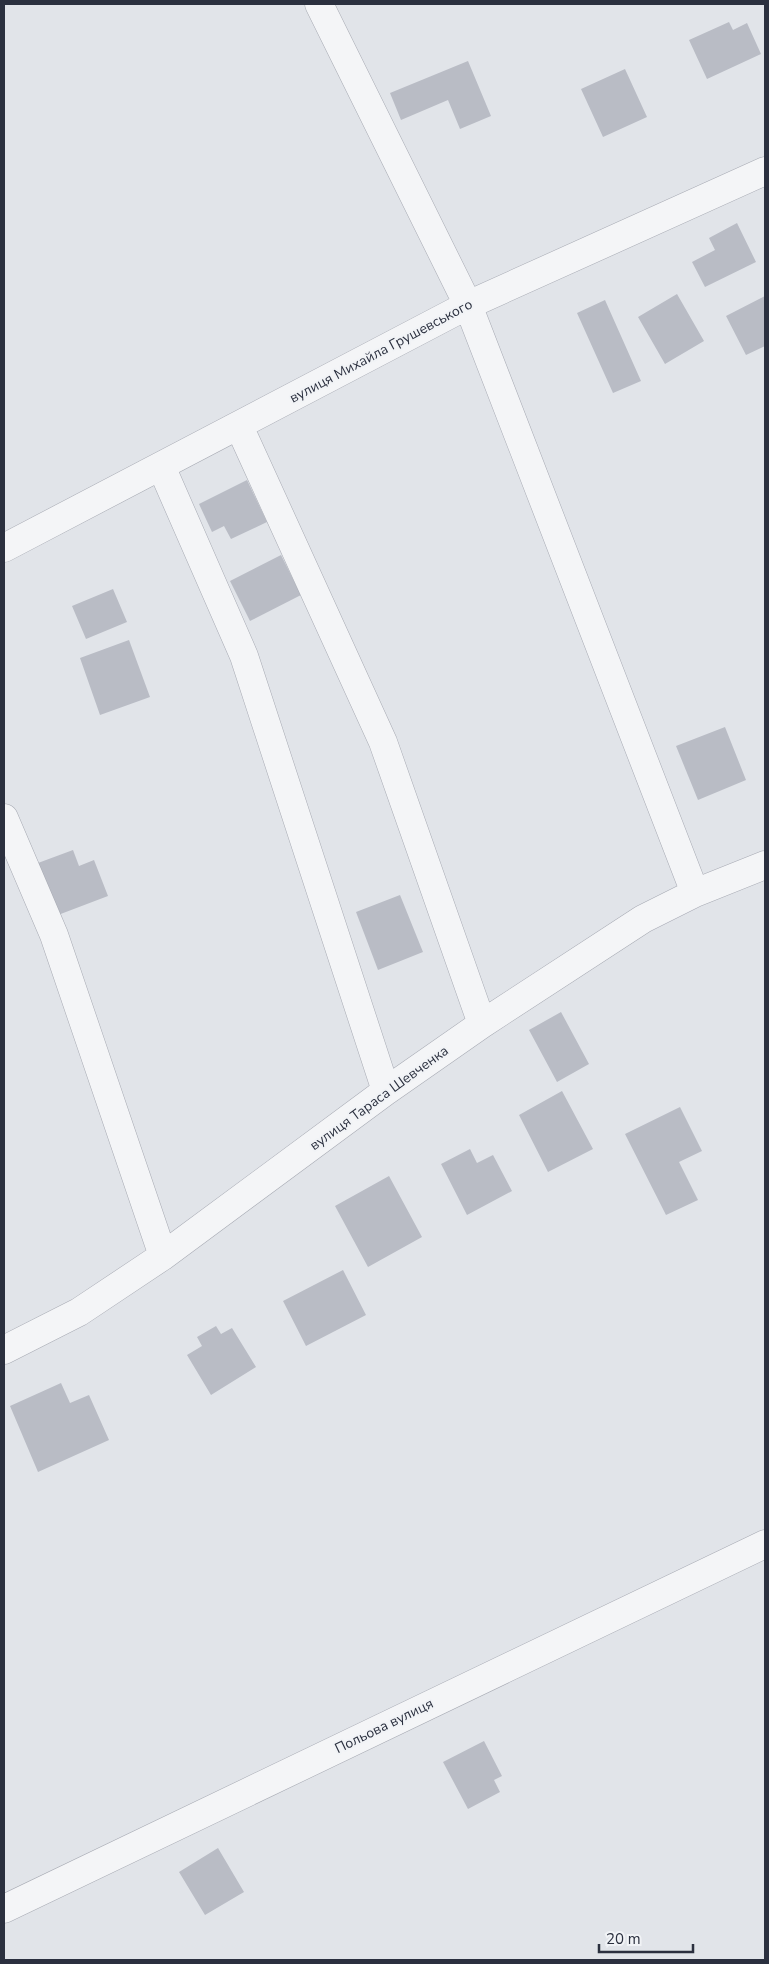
<svg xmlns="http://www.w3.org/2000/svg" width="769" height="1964" font-family="'Nunito Sans',sans-serif">
	<rect width="100%" height="100%" fill="#e1e4e9"/>
	<path fill="#b9bcc5" d="M 729,22 L 733,30 L 747,23 L 761,54 L 707,79 L 689,40 Z
		M 468,61 L 491,116 L 460,129 L 448,100 L 401,120 L 390,93 Z
		M 625,69 L 647,117 L 603,137 L 581,89 Z
		M 737,223 L 756,262 L 705,287 L 692,262 L 715,250 L 709,238 Z
		M 677,294 L 704,341 L 665,364 L 638,317 Z
		M 765,296 L 765,346 L 746,355 L 726,316 Z
		M 605,300 L 641,381 L 613,393 L 577,313 Z
		M 247,480 L 267,522 L 231,539 L 224,526 L 212,532 L 199,504 Z
		M 281,555 L 301,595 L 250,621 L 230,581 Z
		M 113,589 L 127,622 L 86,639 L 72,606 Z
		M 129,640 L 150,697 L 100,715 L 80,658 Z
		M 725,727 L 746,780 L 698,800 L 676,746 Z
		M 73,850 L 79,866 L 94,860 L 108,896 L 58,915 L 38,863 Z
		M 400,895 L 423,952 L 378,970 L 356,912 Z
		M 561,1012 L 589,1064 L 557,1082 L 529,1030 Z
		M 562,1091 L 593,1149 L 548,1172 L 519,1115 Z
		M 680,1107 L 702,1151 L 679,1162 L 698,1200 L 666,1215 L 625,1134 Z
		M 470,1149 L 477,1163 L 493,1155 L 512,1191 L 467,1215 L 441,1164 Z
		M 389,1176 L 422,1237 L 368,1267 L 335,1206 Z
		M 343,1270 L 366,1315 L 306,1346 L 283,1301 Z
		M 216,1326 L 221,1334 L 232,1328 L 256,1367 L 211,1395 L 187,1355 L 202,1346 L 197,1337 Z
		M 61,1383 L 70,1403 L 89,1395 L 109,1440 L 38,1472 L 10,1406 Z
		M 484,1741 L 502,1776 L 494,1780 L 500,1792 L 468,1809 L 443,1762 Z
		M 218,1848 L 244,1892 L 205,1915 L 179,1872 Z"/>
	<g fill="none" stroke-linecap="round" stroke-linejoin="round">
		<defs>
			<path id="minor" d="M 319,4 L 468,305 L 695,893
				M 239,426 L 383,742 L 482,1024
				M 161,466 L 244,656 L 386,1091
				M 4,548 L 468,305 L 765,171
				M 4,818 L 54,935 L 163,1256
				M 4,1350 L 79,1312 L 163,1256 L 386,1091 L 482,1024 L 643,919 L 695,893 L 765,865
				M 4,1909 L 765,1544"/>
		</defs>
		<use href="#minor" stroke="#a7aab3" stroke-width="29"/>
		<use href="#minor" stroke="#f4f5f7" stroke-width="28"/>
	</g>
	<g text-anchor="middle" dominant-baseline="central" stroke-width="4" stroke-linejoin="round" paint-order="stroke">
		<g font-size="14" fill="#2b303f" stroke="#f1f3f6">
			<text transform="translate(381 351) rotate(-28)">вулиця Михайла Грушевського</text>
			<text transform="translate(379 1098) rotate(-36)">вулиця Тараса Шевченка</text>
			<text transform="translate(384 1726) rotate(-26)">Польова вулиця</text>
		</g>
	</g>
	<rect width="769" height="1964" fill="none" stroke="#2b303f" stroke-width="10"/>
	<path d="M599 1944v8h94v-8" fill="none" stroke="#2b303f" stroke-width="2.5"/>
	<text x="606" y="1944" font-size="15" fill="#2b303f" stroke="#f1f3f6" stroke-width="4" paint-order="stroke">20 m</text>
</svg>
